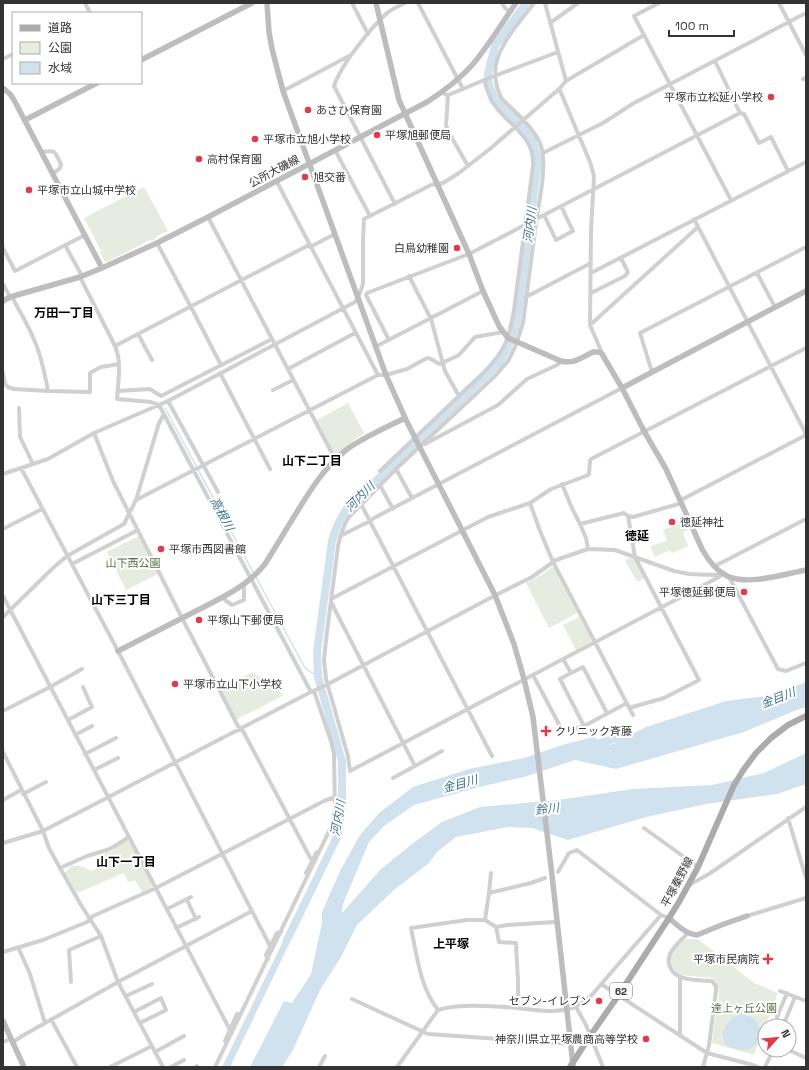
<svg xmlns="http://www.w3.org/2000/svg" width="809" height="1070" font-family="'Space Grotesk','Noto Sans JP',sans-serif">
	<rect width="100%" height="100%" fill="#fff"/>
	<path fill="#e6ecdf" d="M 144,187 L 168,231 L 157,236 L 157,237 L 152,241 L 150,240 L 107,262 L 105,262 L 100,253 L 101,251 L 84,218 Z
		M 348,403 L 364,433 L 335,455 L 317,420 Z
		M 687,521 L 690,529 L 683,532 L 688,546 L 672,553 L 670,550 L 655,557 L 650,546 L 667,541 L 663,530 Z
		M 139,536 L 158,574 L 126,590 L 107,552 Z
		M 630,558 L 635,559 L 645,578 L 637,582 L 625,560 Z
		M 552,567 L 554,568 L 577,613 L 549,628 L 526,583 L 540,576 Z
		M 579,617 L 592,641 L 576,650 L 563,625 Z
		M 253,672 L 284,695 L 236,720 L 220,689 Z
		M 127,840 L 130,841 L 153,887 L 142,892 L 135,880 L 128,882 L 124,873 L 77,893 L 65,873 L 71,866 C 80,865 84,866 91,871 L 103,866 L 104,861 L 102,854 L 111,851 Z
		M 685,939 L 698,939 L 754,983 L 778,993 L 754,1055 L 712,1043 L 719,992 L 718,985 L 713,978 L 681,975 C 672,971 667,960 673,951 C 676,947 681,943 685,939 Z"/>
	<path fill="#cfe2ee" d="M 806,682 L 806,707 L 794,711 L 744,732 L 616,769 L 575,760 L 524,777 L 479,787 L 414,805 L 384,826 L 369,842 L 343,904 L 342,913 L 381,869 L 412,844 L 442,822 L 480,807 L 558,800 L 633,789 L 712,785 L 764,773 L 806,753 L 806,784 L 777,794 L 706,804 L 646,817 L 568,840 L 532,828 L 508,827 L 456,837 L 437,852 L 429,863 L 394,890 L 357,925 L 341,957 L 320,990 L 293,1050 L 282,1067 L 250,1067 L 284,1001 L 292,1003 L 311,974 L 322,923 L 322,912 L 340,871 L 360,835 L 379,813 L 413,787 L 469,769 L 524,758 L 562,745 L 593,737 L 611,745 L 646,727 L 726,701 L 773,695 Z
		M 290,927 L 293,936 L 230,1067 L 222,1067 Z
		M 741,1014 C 744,1015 748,1015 751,1017 C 766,1025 761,1051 743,1050 C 737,1050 731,1047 725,1044 L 722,1034 C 728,1023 729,1019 741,1014 Z"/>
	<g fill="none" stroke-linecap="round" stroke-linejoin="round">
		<path stroke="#cfe2ee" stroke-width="1.5" d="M 165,408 L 254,574
			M 256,577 L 305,668 L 318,677"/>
		<path stroke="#cfe2ee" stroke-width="8" d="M 593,745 L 623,736 L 638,739
			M 287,940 L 338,835 L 342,808 L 342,761 L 318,677 L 317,652 L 332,541 C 335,529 339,520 346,510 L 499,363 L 508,347 L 517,322 L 538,162 L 535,149 L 531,137 L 526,130 L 495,99 L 489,85 L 488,73 L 495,46 L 526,3"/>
		<path stroke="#d0d0d0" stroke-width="4" d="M 85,3 L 90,13
			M 352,3 L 368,34
			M 418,3 L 463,89 L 484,80 L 558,52
			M 502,3 L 505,8 L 510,12
			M 534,3 C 521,20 503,40 497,60 C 493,73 496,88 502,99 C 515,112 531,125 539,141 C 549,161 539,200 536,223 C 532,256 527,290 523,323 L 515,347 L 508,361 L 496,375 L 396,469 L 348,518 C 343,527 340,536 338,546 L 327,632 L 324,659 L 326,679 L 348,756 L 350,771 L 719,577 L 723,574
			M 545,3 L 566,81
			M 659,3 L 634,16 L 731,200
			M 779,3 L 806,55
			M 550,23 L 578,3
			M 3,59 L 13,54
			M 715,61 L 740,113 L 744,114 L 759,143 L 771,137 L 788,171
			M 803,79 L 806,78
			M 559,89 L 561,93 L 590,162 L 594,176 L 591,230 L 590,325 L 602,353
			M 283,91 L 351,55
			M 442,92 L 446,95 L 448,95 L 463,89
			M 448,95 L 446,125 L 448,131 L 468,166
			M 335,150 L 370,216
			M 41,152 C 57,150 54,151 61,164 L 60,168 L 53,174
			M 543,153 L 603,123 L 634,103 L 806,13
			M 277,182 L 378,375
			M 395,204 L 334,86 C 341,65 369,30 386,14 C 391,9 399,6 405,3
			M 544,215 L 556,240 L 573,231 L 561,206
			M 208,217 L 335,459
			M 694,219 L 806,434
			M 157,243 L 191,307 L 221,365
			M 65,245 L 82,276
			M 310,247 L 335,234
			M 3,248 L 15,271 L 85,235
			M 591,273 L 806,162
			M 757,273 L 775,307
			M 80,277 L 115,346 L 309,245
			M 3,284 L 10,297
			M 591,293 L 625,276 L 628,272 L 621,258
			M 12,297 C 20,312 29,326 35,342 C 42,358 45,375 48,391
			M 526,297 L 591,263
			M 590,325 L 698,227
			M 138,334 L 152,360
			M 389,340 L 366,295 L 367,293 L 469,254 L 740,113
			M 115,346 C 122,362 118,382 117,399 L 151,402 L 159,405 L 311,692
			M 375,347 L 483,291
			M 288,369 L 355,333
			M 652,372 L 640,333 L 806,247
			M 3,373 L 5,384 L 8,387 L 14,389 L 48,391 L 90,392 L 90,373 L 101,367 L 119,364
			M 220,373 L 270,469
			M 273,390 L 293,380
			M 118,391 L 150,389 L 161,396 L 272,339
			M 459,396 C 475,380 495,365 505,344 C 510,333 512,322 514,310 L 533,166 C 535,135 508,126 493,103 C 489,97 487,88 484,80
			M 168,401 L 218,492
			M 19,408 L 20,437 L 33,464
			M 94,433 L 113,481 L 182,618 L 238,726 L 243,731 L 312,861
			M 425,444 L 498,405 L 527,379 L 557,365 L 561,361
			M 21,468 L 118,651 L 270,946
			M 396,469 L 412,498
			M 380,471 L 459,396 L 445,371 L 431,319 L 409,276
			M 3,474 L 48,459 L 94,433 L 168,401 L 355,302 L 358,298 L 363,284 L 363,240 L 364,219 L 431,185 L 443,183 L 459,173 L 491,148 L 559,89 L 566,81 L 644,35
			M 562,484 L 571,506 L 580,524 L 624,513 L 628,516 L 633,517 L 682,503
			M 380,485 L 393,509
			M 136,500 L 378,375 L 386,375 L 407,369 L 427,358 C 432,358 435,363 440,364 L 459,355 L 475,337 L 503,332
			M 681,500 L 806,435
			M 530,503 L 540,531 L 553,562 L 633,715
			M 361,504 L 492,756
			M 628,516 L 635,557 L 699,680 L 664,698 L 629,708
			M 580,524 L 586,538 L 588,549
			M 3,529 L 42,509
			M 340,536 L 370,521 L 374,518 L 622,388
			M 72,564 L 138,530
			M 715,566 L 806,519
			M 729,577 L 778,669 L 786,671 L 806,663
			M 3,596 L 230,1030
			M 223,597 L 225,600 L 232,605 L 244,600 L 244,585
			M 331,599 L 488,517 L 530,503 L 551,489 L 586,476 L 589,474 L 590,461 L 591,459 L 806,348
			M 331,602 L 415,766 L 393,778
			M 3,617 L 53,568 L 67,556 L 124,524 L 136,500 L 159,423 L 164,414
			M 563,659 L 571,673 L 583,667 L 607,713
			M 571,673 L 560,679 L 584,726
			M 533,675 L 562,730 L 574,729 L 584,726 L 627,703
			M 3,711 L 50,687 L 82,669
			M 68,720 L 92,707 L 83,687
			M 75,735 L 92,726
			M 3,752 L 43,831 L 49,848 L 60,868 L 81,905 L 101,936 L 118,982 L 163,1067
			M 85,754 L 116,738
			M 415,766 L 442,751
			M 94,770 L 118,758
			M 23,794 L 46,782
			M 3,800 L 21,790
			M 788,818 L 806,878
			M 644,828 L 698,867
			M 3,843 L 43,831 L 309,693 L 328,684 L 492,597 L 532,577 L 556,560 L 588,549 L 615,550 L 674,571 L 689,574 L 714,575 L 722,574
			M 60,868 L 87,856 L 107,850 L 115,846 L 129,837
			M 558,872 L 569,853 L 577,850 L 661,915
			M 306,873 L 317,852
			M 689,885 L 709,874 L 806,807
			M 489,893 L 531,883 L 545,878
			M 187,900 L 196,919
			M 167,909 L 191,897
			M 747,916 L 806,898
			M 485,920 L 489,893 L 491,873
			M 496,927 L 507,925 L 554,922 L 557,923
			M 176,928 L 199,917
			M 688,933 C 682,939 675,945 671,952 C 669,956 668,960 669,964 C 673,982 698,980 712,981 L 716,986 L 716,991 L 709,1045 L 703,1067
			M 18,947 L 30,974 L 45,1023
			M 3,952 L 43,940 L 87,922 L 93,916 L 156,888 L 324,801 L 335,797
			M 268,959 L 266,955 L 277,933 L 281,932
			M 680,977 L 680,1036
			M 71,982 L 69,950 L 101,936
			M 601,984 L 707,1053 L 753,1065 L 758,1067
			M 780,991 L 806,1001
			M 126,996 L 152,984
			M 352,999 L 428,1034 L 571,1044
			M 576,1007 L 586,1025 L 603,1067
			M 438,1010 C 420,987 417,956 411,928 L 467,920 L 485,920 L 496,927 L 499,942 L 516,943 L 518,981 L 518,1008
			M 134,1012 L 161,998 L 166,1010 L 140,1023
			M 777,1017 L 787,993
			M 51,1019 L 77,1067
			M 783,1026 L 795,997
			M 225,1041 L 237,1014 L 241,1014
			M 3,1042 L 11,1039
			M 12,1043 L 22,1036 L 118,982 L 252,911
			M 789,1050 L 806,1058
			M 155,1052 L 184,1036
			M 110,1067 L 152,1046
			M 171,1067 L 184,1060
			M 196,1067 L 197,1066
			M 215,1067 L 333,823 L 335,810 L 334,754 L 331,741 L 314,691
			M 319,1067 L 325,1056
			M 397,1067 L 438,1010 C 459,1003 496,1006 517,1008 C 538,1010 555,1014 575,1007 C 580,1005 585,1000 590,997 L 661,915 L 669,918
			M 765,1067 L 773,1050"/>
		<path stroke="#bdbdbd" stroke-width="5.5" d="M 267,3 L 269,32 L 272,49 L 283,91 L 386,375 L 407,422 L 495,595 L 514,644 L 524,679 L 533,717 L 552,875 L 573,1065
			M 376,3 L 399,100 L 469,254 L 483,291 L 499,326 L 508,338 L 561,361 C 574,364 581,358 593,352 L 599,352 L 602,354 L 622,388 L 644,431 L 666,469 L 702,549 C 708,560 717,571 727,576 C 748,586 784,574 806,570
			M 141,60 L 252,3
			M 3,88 L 10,94 L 14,100 L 102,268
			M 25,120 L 97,83
			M 3,301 L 10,297 L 80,277 L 102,268 L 157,243 L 208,217 L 427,102 C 444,91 460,79 473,64 C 489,45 502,23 516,3
			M 622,388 L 806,291
			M 118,651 C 143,638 169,625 194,612 C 219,599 247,587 265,564 C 277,545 288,526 300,507 C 313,486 326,466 346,450 C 362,438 387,427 405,418
			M 669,918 C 677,925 686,934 697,935 L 724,924 L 747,916
			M 3,1021 L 24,1067"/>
		<path stroke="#ababab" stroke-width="6" d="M 570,1067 L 590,1036 L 618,996 L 669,918 L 679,902 L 698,867 L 734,785 L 744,769 L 756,753 L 771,738 L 788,725 L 806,716"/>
	</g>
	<g fill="#e63946" stroke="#fff" stroke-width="1.5">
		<circle cx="771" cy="97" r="4"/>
		<circle cx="308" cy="110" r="4"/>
		<circle cx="377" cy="135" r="4"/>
		<circle cx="255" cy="139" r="4"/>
		<circle cx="199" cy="159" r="4"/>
		<circle cx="305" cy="177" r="4"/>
		<circle cx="29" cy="190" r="4"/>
		<circle cx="457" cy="248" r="4"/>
		<circle cx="672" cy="522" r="4"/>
		<circle cx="161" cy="549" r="4"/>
		<circle cx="744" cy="592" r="4"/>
		<circle cx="199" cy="620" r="4"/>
		<circle cx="175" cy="684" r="4"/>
		<path d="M544 725h4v4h4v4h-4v4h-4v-4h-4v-4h4z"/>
		<path d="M766 953h4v4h4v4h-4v4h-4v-4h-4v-4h4z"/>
		<circle cx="599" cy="1001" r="4"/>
		<circle cx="646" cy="1039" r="4"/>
	</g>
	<g text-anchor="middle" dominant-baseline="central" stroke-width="4" stroke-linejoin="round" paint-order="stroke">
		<rect fill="#fff" stroke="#707070" stroke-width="1" x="610" y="983" width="22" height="16" rx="3"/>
		<g font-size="10" font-weight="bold" fill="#333">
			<text x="621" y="991">62</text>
		</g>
		<g font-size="11" fill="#333" stroke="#fff" text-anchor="start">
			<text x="763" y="97" text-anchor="end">平塚市立松延小学校</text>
			<text x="316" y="110">あさひ保育園</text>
			<text x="385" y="135">平塚旭郵便局</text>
			<text x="263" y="139">平塚市立旭小学校</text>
			<text x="207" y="159">高村保育園</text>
			<text x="313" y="177">旭交番</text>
			<text x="37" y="190">平塚市立山城中学校</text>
			<text x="449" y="248" text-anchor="end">白鳥幼稚園</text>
			<text x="680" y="522">徳延神社</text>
			<text x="169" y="549">平塚市西図書館</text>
			<text x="736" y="592" text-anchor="end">平塚徳延郵便局</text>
			<text x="207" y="620">平塚山下郵便局</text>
			<text x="183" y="684">平塚市立山下小学校</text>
			<text x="555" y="731">クリニック斉藤</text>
			<text x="759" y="959" text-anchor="end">平塚市民病院</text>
			<text x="591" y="1001" text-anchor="end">セブン-イレブン</text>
			<text x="638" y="1039" text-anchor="end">神奈川県立平塚農商高等学校</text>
		</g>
		<g font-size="11" fill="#333" stroke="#fff">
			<text transform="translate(274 171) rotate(-28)">公所大磯線</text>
			<text transform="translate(677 882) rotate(-62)">平塚秦野線</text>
		</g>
		<g font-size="11" fill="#56703f" stroke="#fff">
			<text x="133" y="563">山下西公園</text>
			<text x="744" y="1008">達上ヶ丘公園</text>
		</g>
		<g font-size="12" font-style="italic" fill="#3f7597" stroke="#fff">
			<text transform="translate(530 225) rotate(-83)">河内川</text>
			<text transform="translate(360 497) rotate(-45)">河内川</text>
			<text transform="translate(222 514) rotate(62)">高根川</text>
			<text transform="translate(778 698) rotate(-21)">金目川</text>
			<text transform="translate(460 784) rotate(-15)">金目川</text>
			<text transform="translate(547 809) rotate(-7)">鈴川</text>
			<text transform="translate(338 818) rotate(-80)">河内川</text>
		</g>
		<g font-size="12" font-weight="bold" fill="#000" stroke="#fff">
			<text x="64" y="313">万田一丁目</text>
			<text x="312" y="461">山下二丁目</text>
			<text x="637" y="536">徳延</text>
			<text x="121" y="600">山下三丁目</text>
			<text x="126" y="862">山下一丁目</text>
			<text x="451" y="944">上平塚</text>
		</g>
	</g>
	<rect width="809" height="1070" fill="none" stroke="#333333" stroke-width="8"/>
	<rect x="12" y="12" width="130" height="72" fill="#ffffff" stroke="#adadad"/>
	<rect x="20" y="25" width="20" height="6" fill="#ababab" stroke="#adadad"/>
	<text x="48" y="32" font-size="12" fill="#333333">道路</text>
	<rect x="20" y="42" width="20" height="12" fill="#e6ecdf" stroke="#adadad"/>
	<text x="48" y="52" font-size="12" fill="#333333">公園</text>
	<rect x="20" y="62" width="20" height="12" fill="#cfe2ee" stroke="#adadad"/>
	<text x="48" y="72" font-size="12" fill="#333333">水域</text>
	<g transform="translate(777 1038) rotate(63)"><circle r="19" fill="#ffffff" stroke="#adadad"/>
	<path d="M0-3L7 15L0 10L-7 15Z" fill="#e63946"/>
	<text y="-6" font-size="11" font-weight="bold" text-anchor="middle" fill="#333333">N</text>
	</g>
	<path d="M669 30v6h65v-6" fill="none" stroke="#333333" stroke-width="2"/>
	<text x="675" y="30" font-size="12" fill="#333333" stroke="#ffffff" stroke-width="3" paint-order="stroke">100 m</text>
</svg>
